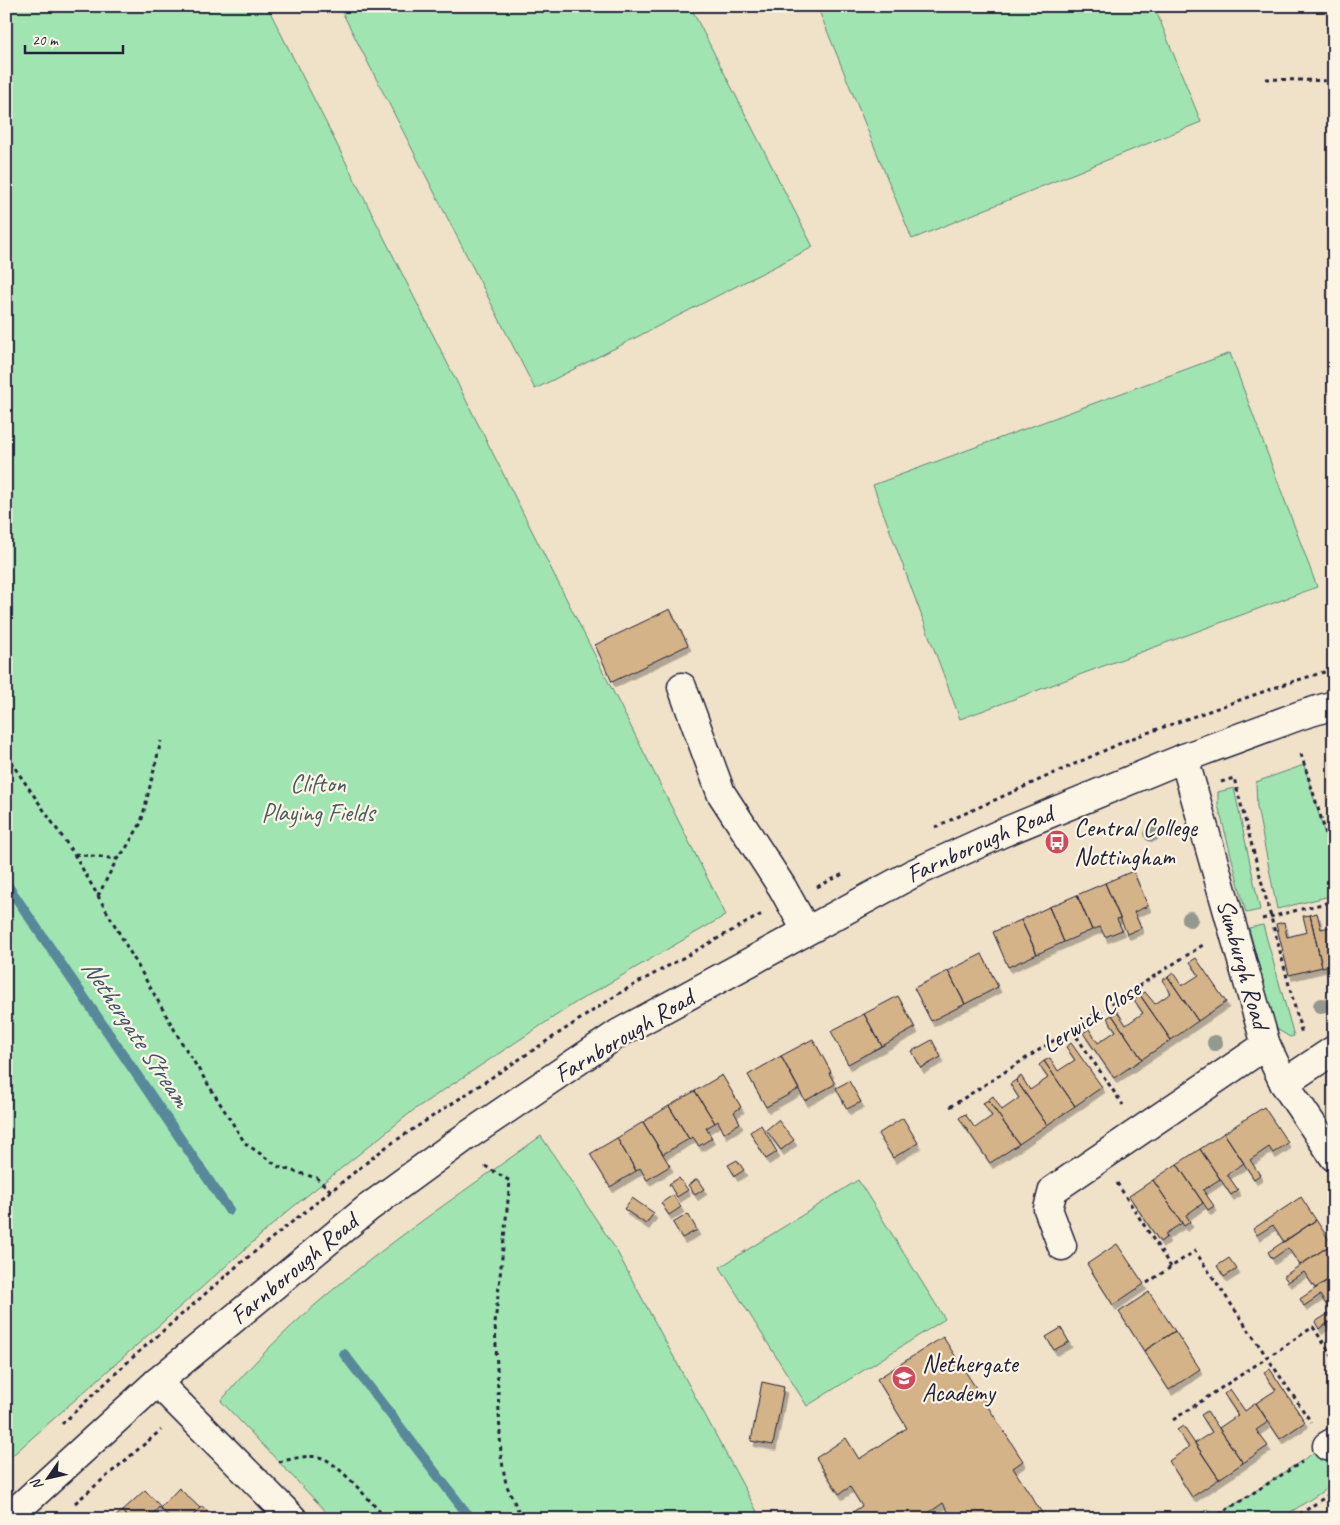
<svg xmlns="http://www.w3.org/2000/svg" width="1340" height="1525" font-family="Caveat,sans-serif">
	<defs>
		<filter id="shadow"><feDropShadow dx="3" dy="5.5" stdDeviation="0" flood-color="#0004"/></filter>
	</defs>
	<rect width="100%" height="100%" fill="#f0e1c9"/>
	<filter id="ink" filterUnits="userSpaceOnUse"><feTurbulence type="fractalNoise" baseFrequency=".02" numOctaves="2"/><feDisplacementMap in="SourceGraphic" scale="10" xChannelSelector="R" yChannelSelector="G"/><feConvolveMatrix kernelMatrix="1 2 1 2 8 2 1 2 1" color-interpolation-filters="sRGB"/></filter>
	<g filter="url(#ink)">
		<path fill="#a0e5b1" stroke="#618476" d="M 6,6 L 267,6 L 726,915 L 575,1003 L 415,1109 L 288,1211 L 6,1461 Z
			M 339,6 L 690,6 L 813,247 L 535,389 Z
			M 817,6 L 1154,6 L 1201,122 L 912,239 Z
			M 1230,353 L 1317,587 L 960,719 L 873,485 Z
			M 1304,765 L 1334,865 L 1334,895 L 1277,909 L 1257,807 L 1256,782 Z
			M 1234,788 L 1260,910 L 1246,913 L 1218,805 L 1218,792 Z
			M 1263,925 L 1294,1036 L 1290,1037 L 1275,1028 L 1249,928 Z
			M 541,1136 L 615,1248 L 761,1519 L 333,1519 L 221,1401 C 309,1293 429,1217 541,1136 Z
			M 858,1180 L 945,1319 L 807,1406 L 720,1267 Z
			M 1329,1443 L 1334,1450 L 1334,1484 L 1280,1519 L 1193,1519 L 1208,1509 L 1214,1518 Z"/>
		<g fill="none" stroke-linecap="round" stroke-linejoin="round">
			<path stroke="#59899b" stroke-width="10" d="M 6,883 L 229,1210
				M 344,1354 L 471,1519"/>
		</g>
		<path fill="#d3b387" stroke="#22223b" filter="url(#shadow)" d="M 670,609 L 688,645 L 612,682 L 595,645 Z
			M 1133,871 L 1148,906 L 1134,912 L 1141,928 L 1127,934 L 1105,883 Z
			M 1105,883 L 1120,918 L 1117,919 L 1122,930 L 1105,937 L 1100,927 L 1092,930 L 1077,895 Z
			M 1077,895 L 1092,930 L 1064,942 L 1049,907 Z
			M 1049,907 L 1064,942 L 1037,954 L 1021,920 Z
			M 1317,913 L 1321,929 L 1334,926 L 1334,964 L 1322,967 L 1310,915 Z
			M 1310,915 L 1322,967 L 1289,975 L 1276,924 L 1284,922 L 1287,937 L 1307,932 L 1303,916 Z
			M 1021,920 L 1037,954 L 1008,967 L 993,932 Z
			M 982,954 L 998,987 L 965,1004 L 948,971 Z
			M 1196,958 L 1226,1002 L 1198,1021 L 1168,977 L 1173,973 L 1182,986 L 1199,975 L 1190,962 Z
			M 948,971 L 965,1004 L 931,1021 L 914,988 Z
			M 1168,977 L 1198,1021 L 1171,1040 L 1140,995 L 1145,992 L 1155,1004 L 1171,993 L 1162,980 Z
			M 1140,995 L 1171,1040 L 1142,1059 L 1112,1015 L 1117,1011 L 1126,1025 L 1143,1013 L 1134,1000 Z
			M 898,996 L 915,1028 L 882,1046 L 864,1014 Z
			M 864,1014 L 882,1046 L 848,1064 L 831,1031 Z
			M 1112,1015 L 1142,1059 L 1114,1078 L 1083,1033 L 1089,1029 L 1098,1043 L 1116,1031 L 1107,1018 Z
			M 813,1039 L 831,1072 L 829,1073 L 835,1084 L 805,1101 L 781,1056 Z
			M 932,1040 L 941,1057 L 921,1068 L 912,1051 Z
			M 1071,1043 L 1102,1087 L 1075,1106 L 1044,1061 L 1050,1058 L 1058,1071 L 1075,1060 L 1066,1047 Z
			M 781,1056 L 799,1089 L 766,1107 L 748,1075 Z
			M 1044,1061 L 1075,1106 L 1047,1125 L 1016,1080 L 1021,1076 L 1030,1090 L 1048,1078 L 1039,1065 Z
			M 722,1075 L 741,1107 L 734,1112 L 740,1123 L 724,1133 L 718,1121 L 715,1123 L 695,1091 Z
			M 1016,1080 L 1047,1125 L 1019,1144 L 988,1100 L 993,1096 L 1002,1110 L 1019,1098 L 1010,1084 Z
			M 849,1081 L 861,1102 L 847,1109 L 836,1088 Z
			M 695,1091 L 715,1123 L 706,1128 L 712,1138 L 699,1146 L 693,1137 L 689,1139 L 669,1106 Z
			M 988,1100 L 1019,1144 L 990,1163 L 959,1118 L 965,1114 L 975,1128 L 992,1116 L 983,1103 Z
			M 669,1106 L 689,1139 L 663,1154 L 643,1122 Z
			M 1264,1107 L 1288,1143 L 1273,1153 L 1269,1147 L 1250,1160 L 1260,1175 L 1254,1179 L 1224,1133 Z
			M 903,1118 L 918,1143 L 893,1158 L 878,1134 Z
			M 778,1120 L 794,1140 L 781,1150 L 766,1130 Z
			M 643,1122 L 670,1166 L 647,1180 L 640,1168 L 636,1171 L 617,1138 Z
			M 761,1125 L 777,1152 L 766,1159 L 750,1132 Z
			M 1224,1133 L 1244,1163 L 1227,1174 L 1238,1190 L 1231,1195 L 1200,1149 Z
			M 617,1138 L 636,1171 L 610,1187 L 590,1154 Z
			M 1200,1149 L 1220,1179 L 1203,1190 L 1214,1206 L 1208,1210 L 1177,1164 Z
			M 737,1160 L 744,1170 L 735,1176 L 728,1165 Z
			M 1177,1164 L 1203,1203 L 1186,1215 L 1190,1222 L 1184,1226 L 1153,1180 Z
			M 679,1178 L 688,1190 L 677,1197 L 669,1184 Z
			M 697,1179 L 704,1189 L 695,1195 L 688,1185 Z
			M 1153,1180 L 1182,1223 L 1165,1234 L 1167,1237 L 1160,1242 L 1129,1196 Z
			M 673,1195 L 681,1207 L 669,1215 L 661,1203 Z
			M 1301,1197 L 1316,1220 L 1284,1242 L 1273,1225 L 1257,1235 L 1253,1229 Z
			M 632,1198 L 654,1213 L 646,1224 L 624,1209 Z
			M 688,1214 L 697,1230 L 682,1238 L 673,1223 Z
			M 1316,1220 L 1332,1244 L 1300,1265 L 1288,1248 L 1272,1259 L 1268,1252 Z
			M 1117,1244 L 1144,1284 L 1113,1305 L 1087,1264 Z
			M 1332,1244 L 1334,1247 L 1334,1276 L 1315,1288 L 1304,1272 L 1288,1282 L 1284,1276 Z
			M 1229,1258 L 1237,1269 L 1224,1277 L 1217,1266 Z
			M 1334,1276 L 1334,1310 L 1331,1312 L 1320,1295 L 1304,1306 L 1300,1299 Z
			M 1149,1292 L 1175,1331 L 1144,1351 L 1119,1312 Z
			M 1334,1310 L 1334,1319 L 1319,1329 L 1315,1322 Z
			M 1061,1328 L 1069,1342 L 1054,1350 L 1046,1337 Z
			M 1175,1331 L 1200,1369 L 1169,1390 L 1144,1351 Z
			M 943,1337 L 1023,1461 L 1013,1468 L 1046,1519 L 953,1519 L 943,1503 L 920,1519 L 842,1519 L 862,1506 L 850,1487 L 839,1494 L 816,1458 L 846,1438 L 859,1459 L 907,1428 L 877,1379 Z
			M 1270,1369 L 1305,1422 L 1280,1439 L 1256,1403 L 1276,1390 L 1264,1373 Z
			M 762,1382 L 784,1387 L 773,1445 L 751,1441 Z
			M 1230,1389 L 1245,1411 L 1256,1403 L 1268,1422 L 1256,1430 L 1268,1446 L 1243,1463 L 1219,1428 L 1238,1415 L 1224,1394 Z
			M 1207,1411 L 1243,1463 L 1219,1479 L 1195,1443 L 1212,1432 L 1201,1415 Z
			M 1183,1426 L 1219,1479 L 1192,1497 L 1169,1461 L 1189,1447 L 1177,1430 Z
			M 179,1488 L 200,1508 L 190,1519 L 172,1519 L 160,1508 Z
			M 145,1490 L 160,1506 L 148,1519 L 129,1519 L 122,1511 Z
			M 202,1506 L 216,1519 L 190,1519 Z
			M 122,1511 L 129,1519 L 113,1519 Z"/>
		<g fill="none" stroke-linecap="round" stroke-linejoin="round">
			<defs>
				<g id="minor">
					<path d="M 682,687 L 721,793 L 782,887 L 806,930"/>
					<path d="M 1184,758 L 1266,1045 L 1284,1083 L 1334,1157"/>
					<path d="M 1284,1083 L 1334,1050"/>
					<path d="M 1062,1246 L 1048,1209 L 1053,1190 L 1266,1045"/>
					<path d="M 157,1382 L 293,1519"/>
					<path d="M 1327,1446 L 1334,1442"/>
					<path id="s1" d="M 7,1519 L 157,1382 L 368,1208 L 464,1138 L 619,1033 L 912,874 L 1002,833 L 1184,758 L 1301,715 L 1334,705"/>
				</g>
			</defs>
			<use href="#minor" stroke="#22223b" stroke-width="31"/>
			<path stroke="#22223b" stroke-width="3" stroke-dasharray="4 4" stroke-linecap="butt" d="M 1266,79 L 1334,81
				M 1301,754 L 1334,859
				M 6,755 L 74,854 L 182,1043 L 245,1143 L 279,1167 L 317,1178 L 331,1191
				M 1221,782 L 1234,778 L 1302,1034
				M 935,827 L 1130,739 L 1285,684 L 1334,669
				M 75,854 L 117,859
				M 817,887 L 843,874
				M 98,896 L 117,859 L 125,850 L 141,823 L 161,741
				M 1262,919 L 1334,901
				M 1072,1030 L 1123,1105
				M 950,1107 L 1206,943
				M 485,1166 L 510,1181 L 495,1324 L 501,1456 L 506,1484 L 522,1519
				M 1117,1183 L 1171,1267
				M 1147,1283 L 1195,1251 L 1311,1422
				M 1173,1420 L 1313,1327 L 1334,1359
				M 62,1424 L 132,1358 L 237,1266 L 386,1147 L 623,991 L 762,914
				M 279,1462 C 292,1459 311,1453 325,1459 C 341,1467 373,1504 386,1519
				M 75,1503 L 161,1430
				M 1212,1519 L 1302,1462
				M 1293,1519 L 1334,1491"/>
			<use href="#minor" stroke="#fcf5e5" stroke-width="28"/>
		</g>
		<g fill="#94988e">
			<circle cx="1152" cy="834" r="8"/>
			<circle cx="1190" cy="919" r="8"/>
			<circle cx="1321" cy="1006" r="8"/>
			<circle cx="1215" cy="1043" r="8"/>
		</g>
	</g>
	<defs>
		<symbol id="bus-disc" viewBox="-11 -11 22 22"><circle r="9.5" fill="#d1495b" stroke="#fcf5e5"/><path d="M-5-6H5V4H4V6H2V4H-2V6H-4V4H-5ZM-3.5-4V0h7V-4ZM-3.5 1.2v1.5H-2V1.2ZM2 1.2v1.5H3.5V1.2Z" fill="#fff"/></symbol>
		<symbol id="school-disc" viewBox="-11 -11 22 22"><circle r="9.5" fill="#d1495b" stroke="#fcf5e5"/><path d="M0-5L7-2L0 1L-7-2ZM-4 1L0 2.5L4 1V4Q0 6-4 4Z" fill="#fff"/></symbol>
	</defs>
	<g fill-rule="evenodd">
		<use href="#bus-disc" x="1043" y="828" width="28" height="28"/>
		<use href="#school-disc" x="890" y="1364" width="28" height="28"/>
	</g>
	<g text-anchor="middle" dominant-baseline="central" stroke-width="4.5" stroke-linejoin="round" paint-order="stroke">
		<g font-size="25" fill="#485c5e" stroke="#fcf5e5">
			<text x="318" y="784">Clifton<tspan x="318" dy="29">Playing Fields</tspan></text>
		</g>
		<g font-size="25" fill="#22223b" stroke="#fcf5e5" text-anchor="start">
			<text x="1074" y="828">Central College<tspan x="1074" dy="29">Nottingham</tspan></text>
			<text x="922" y="1364">Nethergate<tspan x="922" dy="29">Academy</tspan></text>
		</g>
		<g font-size="25" fill="#22223b" stroke="#fcf5e5">
			<text stroke="none"><textPath href="#s1" startOffset="1190">Farnborough Road</textPath></text>
			<text transform="translate(1243 964) rotate(74)">Sumburgh Road</text>
			<text transform="translate(1091 1017) rotate(-33)">Lerwick Close</text>
			<text transform="translate(624 1036) rotate(-31)">Farnborough Road</text>
			<text transform="translate(294 1269) rotate(-40)">Farnborough Road</text>
		</g>
		<g font-size="26" font-style="italic" fill="#3e556b" stroke="#fcf5e5">
			<text transform="translate(136 1033) rotate(56)">Nethergate Stream</text>
		</g>
	</g>
	<rect width="1340" height="1525" fill="none" stroke="#fcf5e5" stroke-width="25"/>
	<rect x="12" y="12" width="1315" height="1500" fill="none" stroke="#22223b" stroke-width="2" filter="url(#ink)"/>
	<g transform="translate(48 1478) rotate(236)" stroke="#fcf5e5" stroke-width="4" paint-order="stroke">
	<path d="M0-4L9 19L0 12L-9 19Z" fill="#22223b"/>
	<text y="-8" font-size="14" font-weight="bold" text-anchor="middle" fill="#22223b">N</text>
	</g>
	<path d="M25 45v8h98v-8" fill="none" stroke="#22223b" stroke-width="2.5"/>
	<text x="32" y="45" font-size="15" fill="#22223b" stroke="#fcf5e5" stroke-width="4" paint-order="stroke">20 m</text>
</svg>
